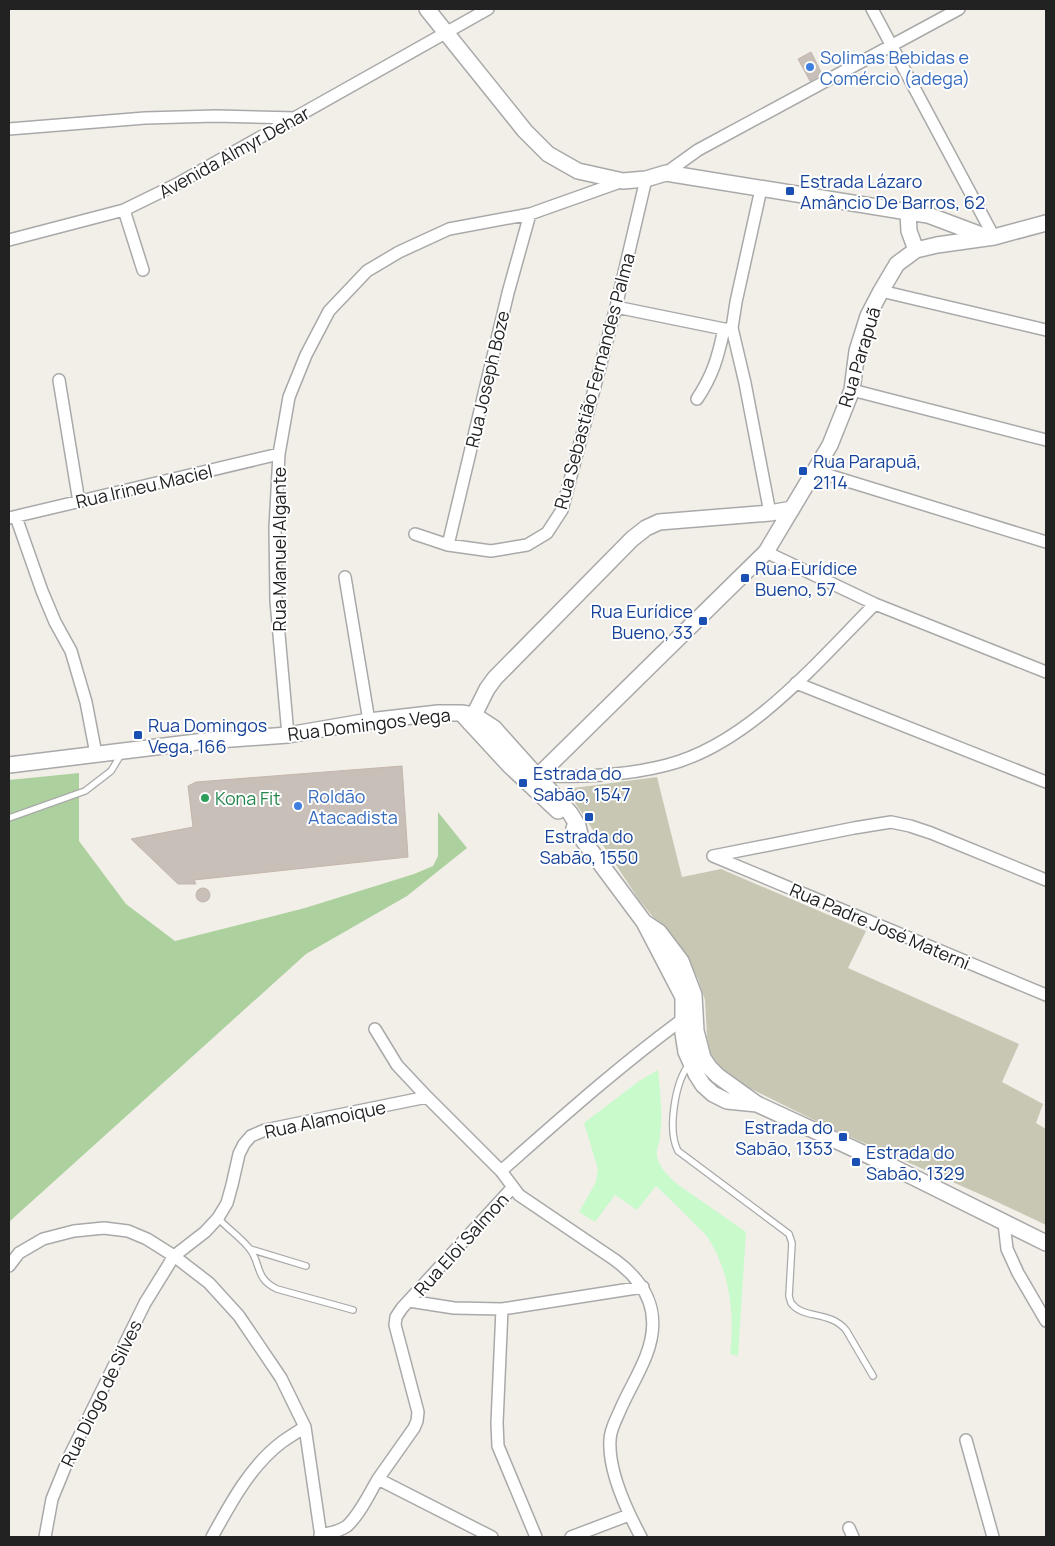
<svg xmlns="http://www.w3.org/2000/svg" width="1055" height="1546" font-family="Manrope,sans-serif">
	<rect width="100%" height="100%" fill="#f2efe9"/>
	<path fill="#c7c7b4" d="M 657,777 L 682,877 L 721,869 L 866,931 L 848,968 L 1019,1044 L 1002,1082 L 1043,1104 L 1036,1123 L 1046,1129 L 1046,1225 L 991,1199 L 828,1127 L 723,1075 L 713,1065 L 707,1037 L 705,1000 L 698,979 L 687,958 L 639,900 L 566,789 Z"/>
	<path fill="#add19e" d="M 79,773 L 79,841 L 126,904 L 175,941 L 305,908 L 414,874 L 433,866 L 438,856 L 438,812 L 467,848 L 407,896 L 306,954 L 9,1222 L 9,780 Z"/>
	<path fill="#c8facc" d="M 658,1070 C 660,1092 663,1114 660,1136 C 660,1142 656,1149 657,1155 C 658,1167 671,1179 680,1186 L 746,1232 L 738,1356 L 730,1354 C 735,1315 730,1272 708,1238 C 704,1232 697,1227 692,1221 C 680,1209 668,1197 656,1186 L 637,1210 L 615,1195 L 595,1222 L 579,1212 L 596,1182 L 598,1169 L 584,1123 L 639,1081 Z"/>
	<path fill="#c7bfb8" stroke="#c4b6ab" d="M 811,52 L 822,74 L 810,81 L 798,59 Z
		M 402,766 L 408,857 L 194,880 L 196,884 L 178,884 L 131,839 L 193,827 L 188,786 L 196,782 Z
		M196 895a7 7 0 1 1 14 0a7 7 0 1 1-14 0Z"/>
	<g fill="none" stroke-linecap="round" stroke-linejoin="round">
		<defs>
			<path id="service" d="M 9,818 L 85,791 L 111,771 L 122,753
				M 690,1063 C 675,1081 667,1130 678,1151 L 789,1234 L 792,1243 L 789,1296 L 791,1303 C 804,1320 829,1310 846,1330 L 873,1376
				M 218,1218 C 228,1229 240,1237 249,1248 C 262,1264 254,1278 277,1289 L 353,1310
				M 250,1249 L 306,1266"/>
			<path id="minor" d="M 872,9 L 994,237
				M 9,129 L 145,118 L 216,116 L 296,118
				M 666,173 L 698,150 L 959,9
				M 761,189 L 736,302 L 732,328 L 745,383 L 770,513
				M 124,210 L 143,270
				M 9,240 L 124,210 L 177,184 L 488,9
				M 881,291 L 1046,330
				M 616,307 L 724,329 L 732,328
				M 59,380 L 79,502
				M 852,390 L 1046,440
				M 697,399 C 713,375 718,357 724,329
				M 815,471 L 1046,542
				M 16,517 L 42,591 L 55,622 L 71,651 L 86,702 L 96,754
				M 9,518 L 279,454
				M 415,534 L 448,545 L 491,551 L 527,545 L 547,533 L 562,510 L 616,307 L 646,179
				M 448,545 L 508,293 L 530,214
				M 766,552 L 875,604 L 1046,672
				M 345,577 L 369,721
				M 796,683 L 1046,782
				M 288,735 L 276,601 L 275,528 L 279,454 L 289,397 L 306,355 L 329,311 L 367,271 L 399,252 L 449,229 L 530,214 L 623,181
				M 538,776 C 581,777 625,776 667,765 C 749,744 817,662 875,604
				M 713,856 L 1046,995
				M 713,856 L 854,828 L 891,822 L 910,826 L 931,833 L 1046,880
				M 375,1029 L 397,1065 L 427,1097 L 501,1171 L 519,1195 L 615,1260 C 649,1285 662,1315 646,1356 C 639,1374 629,1390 621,1408 C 617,1418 610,1429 610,1440 C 608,1471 627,1511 641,1537
				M 501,1171 C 560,1119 619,1066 683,1019 L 686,1014
				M 1004,1223 L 1007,1249 L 1018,1273 L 1046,1321
				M 9,1266 L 19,1253 L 43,1239 L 74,1231 L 104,1228 L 128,1231 L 147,1239 L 174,1256 L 209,1283 L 239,1316 L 281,1378 L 305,1427 L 321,1537
				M 409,1301 L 454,1308 L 502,1309 L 643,1287
				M 502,1309 L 497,1423 L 498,1446 L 536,1537
				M 966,1440 L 993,1537
				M 849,1528 L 853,1537
				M 320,1535 C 329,1533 339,1532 347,1526 C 360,1514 369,1494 378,1479
				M 45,1537 L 52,1499 L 70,1455 L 145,1303 L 174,1256 L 205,1232 L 218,1218 L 227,1203 L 232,1185 L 239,1154 L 244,1144 L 251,1136 L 265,1130 L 427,1097
				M 212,1537 C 230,1504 251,1465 282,1442 C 289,1437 297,1432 305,1427
				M 492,1537 L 378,1479 L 414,1428 L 417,1421 L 418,1412 L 395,1325 L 396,1317 L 402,1308 L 513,1187
				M 571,1537 L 629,1515"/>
			<path id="tertiary" d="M 427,9 L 525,131 L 548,154 L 578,171 L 623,181 L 646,179 L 666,173 L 908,212 L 928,215 L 984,236
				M 908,212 L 909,231 L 916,250
				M 461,713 L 509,765 L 558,811
				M 470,723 L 487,689 L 495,678 L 632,539 L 646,528 L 659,522 L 770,513 L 792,509
				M 9,765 L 205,741 L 288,735 L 369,721 L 438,713 L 461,713 L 474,715 L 494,728 L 570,813 L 578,826 L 580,834
				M 509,765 L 531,777 L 538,776 L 766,552 L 830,445 L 852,390 L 857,351 L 868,316 L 881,291 L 897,264 L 916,250 L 937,245 L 994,237 L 1046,223
				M 574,828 L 644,922 L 683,997 L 683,1033 L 686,1052 L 696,1074 L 703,1085 L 713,1094 L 727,1101 L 757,1104
				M 644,922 L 659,932 L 681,961 L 694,995 L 696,1031 L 703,1058 L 709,1067 L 718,1076 L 757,1104 L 893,1167 L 1046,1243"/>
		</defs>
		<use href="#service" stroke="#a9a9a9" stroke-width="8"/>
		<use href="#minor" stroke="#a9a9a9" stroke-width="14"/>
		<use href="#tertiary" stroke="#a9a9a9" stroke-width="18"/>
		<use href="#service" stroke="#fff" stroke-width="5.5"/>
		<use href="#minor" stroke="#fff" stroke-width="11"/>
		<use href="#tertiary" stroke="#fff" stroke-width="15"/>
	</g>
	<g fill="#3f7fe0" stroke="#fff" stroke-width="2">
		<circle cx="810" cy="67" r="5"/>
		<circle cx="298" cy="806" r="5"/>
	</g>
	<g fill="#1a4fb4" stroke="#fff" stroke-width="2">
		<rect x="785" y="186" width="10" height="10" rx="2.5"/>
		<rect x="798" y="466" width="10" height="10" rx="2.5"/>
		<rect x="740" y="573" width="10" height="10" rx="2.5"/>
		<rect x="698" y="616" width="10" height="10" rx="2.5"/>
		<rect x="133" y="730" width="10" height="10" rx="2.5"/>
		<rect x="518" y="778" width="10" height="10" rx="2.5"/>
		<rect x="584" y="812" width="10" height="10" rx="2.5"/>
		<rect x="838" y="1132" width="10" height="10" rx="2.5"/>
		<rect x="851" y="1157" width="10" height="10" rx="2.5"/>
	</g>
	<circle fill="#2e9e5b" stroke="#fff" stroke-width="2" cx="205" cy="798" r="5"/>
	<g text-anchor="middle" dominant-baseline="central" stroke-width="4" stroke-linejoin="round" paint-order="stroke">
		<g font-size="18" fill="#366cbe" stroke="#fff" text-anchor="start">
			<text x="820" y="57">Solimas Bebidas e<tspan x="820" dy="21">Comércio (adega)</tspan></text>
			<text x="308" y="796">Roldão<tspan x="308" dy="21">Atacadista</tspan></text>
		</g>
		<g font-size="18" fill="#222" stroke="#fff">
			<text transform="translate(234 152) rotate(-29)">Avenida Almyr Dehar</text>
			<text transform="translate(859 357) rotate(-73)">Rua Parapuã</text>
			<text transform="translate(487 379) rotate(-77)">Rua Joseph Boze</text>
			<text transform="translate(594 381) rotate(-75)">Rua Sebastião Fernandes Palma</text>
			<text transform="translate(144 486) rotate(-13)">Rua Irineu Maciel</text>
			<text transform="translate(279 549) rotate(-90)">Rua Manuel Algante</text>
			<text transform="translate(369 724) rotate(-7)">Rua Domingos Vega</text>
			<text transform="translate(880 926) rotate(23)">Rua Padre José Materni</text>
			<text transform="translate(325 1119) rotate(-12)">Rua Alamoique</text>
			<text transform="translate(461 1244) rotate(-48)">Rua Eloi Salmon</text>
			<text transform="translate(101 1393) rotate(-64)">Rua Diogo de Silves</text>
		</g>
		<g font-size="18" fill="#164399" stroke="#fff" text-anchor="start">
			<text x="800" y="181">Estrada Lázaro<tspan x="800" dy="21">Amâncio De Barros, 62</tspan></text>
			<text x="813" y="461">Rua Parapuã,<tspan x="813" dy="21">2114</tspan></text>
			<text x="755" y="568">Rua Eurídice<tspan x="755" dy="21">Bueno, 57</tspan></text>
			<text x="693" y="611" text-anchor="end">Rua Eurídice<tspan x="693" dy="21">Bueno, 33</tspan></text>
			<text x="148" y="725">Rua Domingos<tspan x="148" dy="21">Vega, 166</tspan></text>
			<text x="533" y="773">Estrada do<tspan x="533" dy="21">Sabão, 1547</tspan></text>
			<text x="589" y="836" text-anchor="middle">Estrada do<tspan x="589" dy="21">Sabão, 1550</tspan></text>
			<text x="833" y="1127" text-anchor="end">Estrada do<tspan x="833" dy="21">Sabão, 1353</tspan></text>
			<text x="866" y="1152">Estrada do<tspan x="866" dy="21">Sabão, 1329</tspan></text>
		</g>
		<g font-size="18" fill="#27864d" stroke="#fff" text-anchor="start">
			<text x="215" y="798">Kona Fit</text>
		</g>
	</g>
	<rect width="1055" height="1546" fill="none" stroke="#222222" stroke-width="20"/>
</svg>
